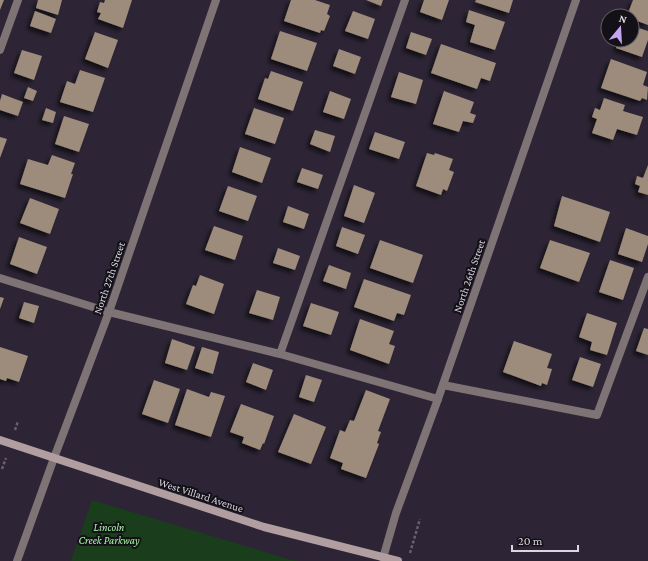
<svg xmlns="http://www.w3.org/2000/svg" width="648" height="561" font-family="'Crimson Pro',serif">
	<defs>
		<filter id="shadow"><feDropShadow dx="-3.5" dy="3.5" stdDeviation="2" flood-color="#0009"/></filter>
	</defs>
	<rect width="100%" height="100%" fill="#2d2535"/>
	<path fill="#1a3d1b" d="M 92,500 L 288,559 L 299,561 L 71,561 Z"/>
	<path fill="#9d8c7b" filter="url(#shadow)" d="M 0,0 L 4,0 L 0,10 Z
		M 38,0 L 62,0 L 58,15 L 36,8 Z
		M 105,0 L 132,0 L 123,28 L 98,19 L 101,13 L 97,12 L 100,2 L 104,3 Z
		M 291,0 L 315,0 L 330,5 L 327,14 L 330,16 L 324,31 L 321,30 L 320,33 L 284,21 Z
		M 366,0 L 383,0 L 381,6 Z
		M 424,0 L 449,0 L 442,20 L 420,12 Z
		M 476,0 L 513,0 L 509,13 L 475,2 Z
		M 633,0 L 648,0 L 648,25 L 632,19 L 632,16 L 627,16 Z
		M 469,10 L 505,22 L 495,50 L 470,42 L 475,25 L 466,22 Z
		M 35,11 L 56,19 L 51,33 L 30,26 Z
		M 353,11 L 375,19 L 368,39 L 345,31 Z
		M 632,26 L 648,31 L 648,40 L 642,57 L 616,48 L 618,40 L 632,40 Z
		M 280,31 L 317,43 L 307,71 L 271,59 Z
		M 95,32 L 118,40 L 108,68 L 85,59 Z
		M 411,32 L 432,39 L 426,55 L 406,48 Z
		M 441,44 L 496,63 L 490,81 L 481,78 L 477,89 L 431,73 Z
		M 339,49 L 361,57 L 355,74 L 333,66 Z
		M 22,50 L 42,56 L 34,80 L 14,73 Z
		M 611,59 L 647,72 L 643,85 L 648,87 L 647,100 L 642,98 L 640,101 L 601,88 Z
		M 80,70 L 105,78 L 93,112 L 60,102 L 67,81 L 75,84 Z
		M 271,71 L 303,82 L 293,111 L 258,99 L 265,78 L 268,79 Z
		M 399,72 L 423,80 L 416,104 L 391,97 Z
		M 28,87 L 37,91 L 33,101 L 24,98 Z
		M 330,91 L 351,99 L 344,119 L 323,112 Z
		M 444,91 L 474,102 L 470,113 L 476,115 L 473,123 L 463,121 L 459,132 L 433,124 Z
		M 2,94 L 23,102 L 18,116 L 0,110 L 0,101 Z
		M 604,98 L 625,105 L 623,111 L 643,117 L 637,135 L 617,129 L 613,140 L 592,133 L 597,119 L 592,117 L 595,108 L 600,110 Z
		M 46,108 L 56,112 L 53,123 L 42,120 Z
		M 254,108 L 284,118 L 275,144 L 245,134 Z
		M 64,116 L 89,124 L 79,152 L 55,144 Z
		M 315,130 L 335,136 L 330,152 L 310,144 Z
		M 375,132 L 405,142 L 399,159 L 369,149 Z
		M 0,137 L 7,139 L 0,158 Z
		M 240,147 L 271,158 L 262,183 L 232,172 Z
		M 427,153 L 434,155 L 435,153 L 453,159 L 449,170 L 454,172 L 447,191 L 443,189 L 441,195 L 416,186 Z
		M 52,155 L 75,163 L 71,174 L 73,174 L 65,198 L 20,184 L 28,159 L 48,165 Z
		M 648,165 L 648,195 L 638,192 L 640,186 L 635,184 L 637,176 L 643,178 Z
		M 302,168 L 323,175 L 318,189 L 297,182 Z
		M 354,185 L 375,193 L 364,223 L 344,216 Z
		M 228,186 L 257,196 L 248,221 L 219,211 Z
		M 562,196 L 610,212 L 600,242 L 554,226 Z
		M 30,198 L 59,209 L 50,234 L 20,223 Z
		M 288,206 L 309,214 L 304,229 L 283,222 Z
		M 214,226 L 243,236 L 235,260 L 205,250 Z
		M 342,227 L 365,235 L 358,254 L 336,246 Z
		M 626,228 L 648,236 L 648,244 L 642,262 L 618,254 Z
		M 19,237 L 47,247 L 37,274 L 10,264 Z
		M 380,240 L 423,255 L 413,283 L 370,268 Z
		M 550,240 L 590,253 L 579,282 L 540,268 Z
		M 278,248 L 300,256 L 295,270 L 273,263 Z
		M 610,260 L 634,268 L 623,300 L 599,292 Z
		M 329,265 L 351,273 L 346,289 L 323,281 Z
		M 200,275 L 224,284 L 214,314 L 186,304 L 193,285 L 196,286 Z
		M 364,279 L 411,295 L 404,315 L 397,313 L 394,321 L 354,307 Z
		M 257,290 L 280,297 L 273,320 L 249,313 Z
		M 0,297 L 4,298 L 0,309 Z
		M 24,302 L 39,306 L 34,323 L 19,318 Z
		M 311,303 L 339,312 L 331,335 L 303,326 Z
		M 587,313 L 617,323 L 607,355 L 590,350 L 592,342 L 579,337 Z
		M 360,319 L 394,331 L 389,344 L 395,346 L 389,364 L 350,350 Z
		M 644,328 L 648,329 L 648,355 L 636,351 Z
		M 172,339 L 195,347 L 187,370 L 165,363 Z
		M 514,341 L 552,354 L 547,368 L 552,369 L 547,385 L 542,383 L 541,386 L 503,372 Z
		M 0,347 L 28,356 L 19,382 L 7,378 L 6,381 L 0,379 Z
		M 202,347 L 219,352 L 213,374 L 195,368 Z
		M 580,357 L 601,364 L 593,387 L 572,380 Z
		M 253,363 L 273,370 L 266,390 L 246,382 Z
		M 306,375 L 322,380 L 314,402 L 299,397 Z
		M 154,380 L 180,389 L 168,423 L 142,414 Z
		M 187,389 L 209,397 L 211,392 L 225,396 L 211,437 L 175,425 Z
		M 366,390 L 390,399 L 378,431 L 381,432 L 377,443 L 379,444 L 366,478 L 341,469 L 343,463 L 330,458 L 340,430 L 345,432 L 350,420 L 354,421 Z
		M 241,404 L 274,416 L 264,444 L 263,443 L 260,450 L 242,443 L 244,437 L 230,432 Z
		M 294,414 L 326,427 L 311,464 L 278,452 Z"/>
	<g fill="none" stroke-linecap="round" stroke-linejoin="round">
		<path stroke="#67606f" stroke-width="2.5" stroke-dasharray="3 2" stroke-linecap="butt" d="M 15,430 L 18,421
			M 2,469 L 6,458
			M 410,553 L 420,519"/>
		<path stroke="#7f7475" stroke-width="8" d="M 0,50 L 18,0
			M 0,278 L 109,312 L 280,354 L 438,399
			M 280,354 L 405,0
			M 443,385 L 597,415 L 648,277"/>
		<path stroke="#7f7475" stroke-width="8" d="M 383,558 L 396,513 L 438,399 L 576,0
			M 17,561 L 54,458 L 109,312 L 216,0"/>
		<path stroke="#b19ea0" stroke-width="8" d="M 0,440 L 264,527 L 398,561"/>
	</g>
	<g text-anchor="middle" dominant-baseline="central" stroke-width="4" stroke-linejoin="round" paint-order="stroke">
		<g font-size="11" fill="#dbd6e1" stroke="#131017">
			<text transform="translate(469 276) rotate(-71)">North 26th Street</text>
			<text transform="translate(109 278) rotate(-71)">North 27th Street</text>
			<text transform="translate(201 495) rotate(18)">West Villard Avenue</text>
		</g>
		<g font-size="11" font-style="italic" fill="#a7f8a5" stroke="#131017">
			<text x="109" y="527">Lincoln<tspan x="109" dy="13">Creek Parkway</tspan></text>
		</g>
	</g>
	<g transform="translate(620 28) rotate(18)"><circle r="19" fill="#131017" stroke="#635f68"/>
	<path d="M0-3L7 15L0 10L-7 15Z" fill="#c3a7f2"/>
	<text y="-6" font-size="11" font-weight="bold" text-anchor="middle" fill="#dbd6e1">N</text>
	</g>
	<path d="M512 545v6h66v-6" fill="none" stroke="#dbd6e1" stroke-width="2"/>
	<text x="518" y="545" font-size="12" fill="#dbd6e1" stroke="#131017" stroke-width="3" paint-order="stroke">20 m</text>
</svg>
